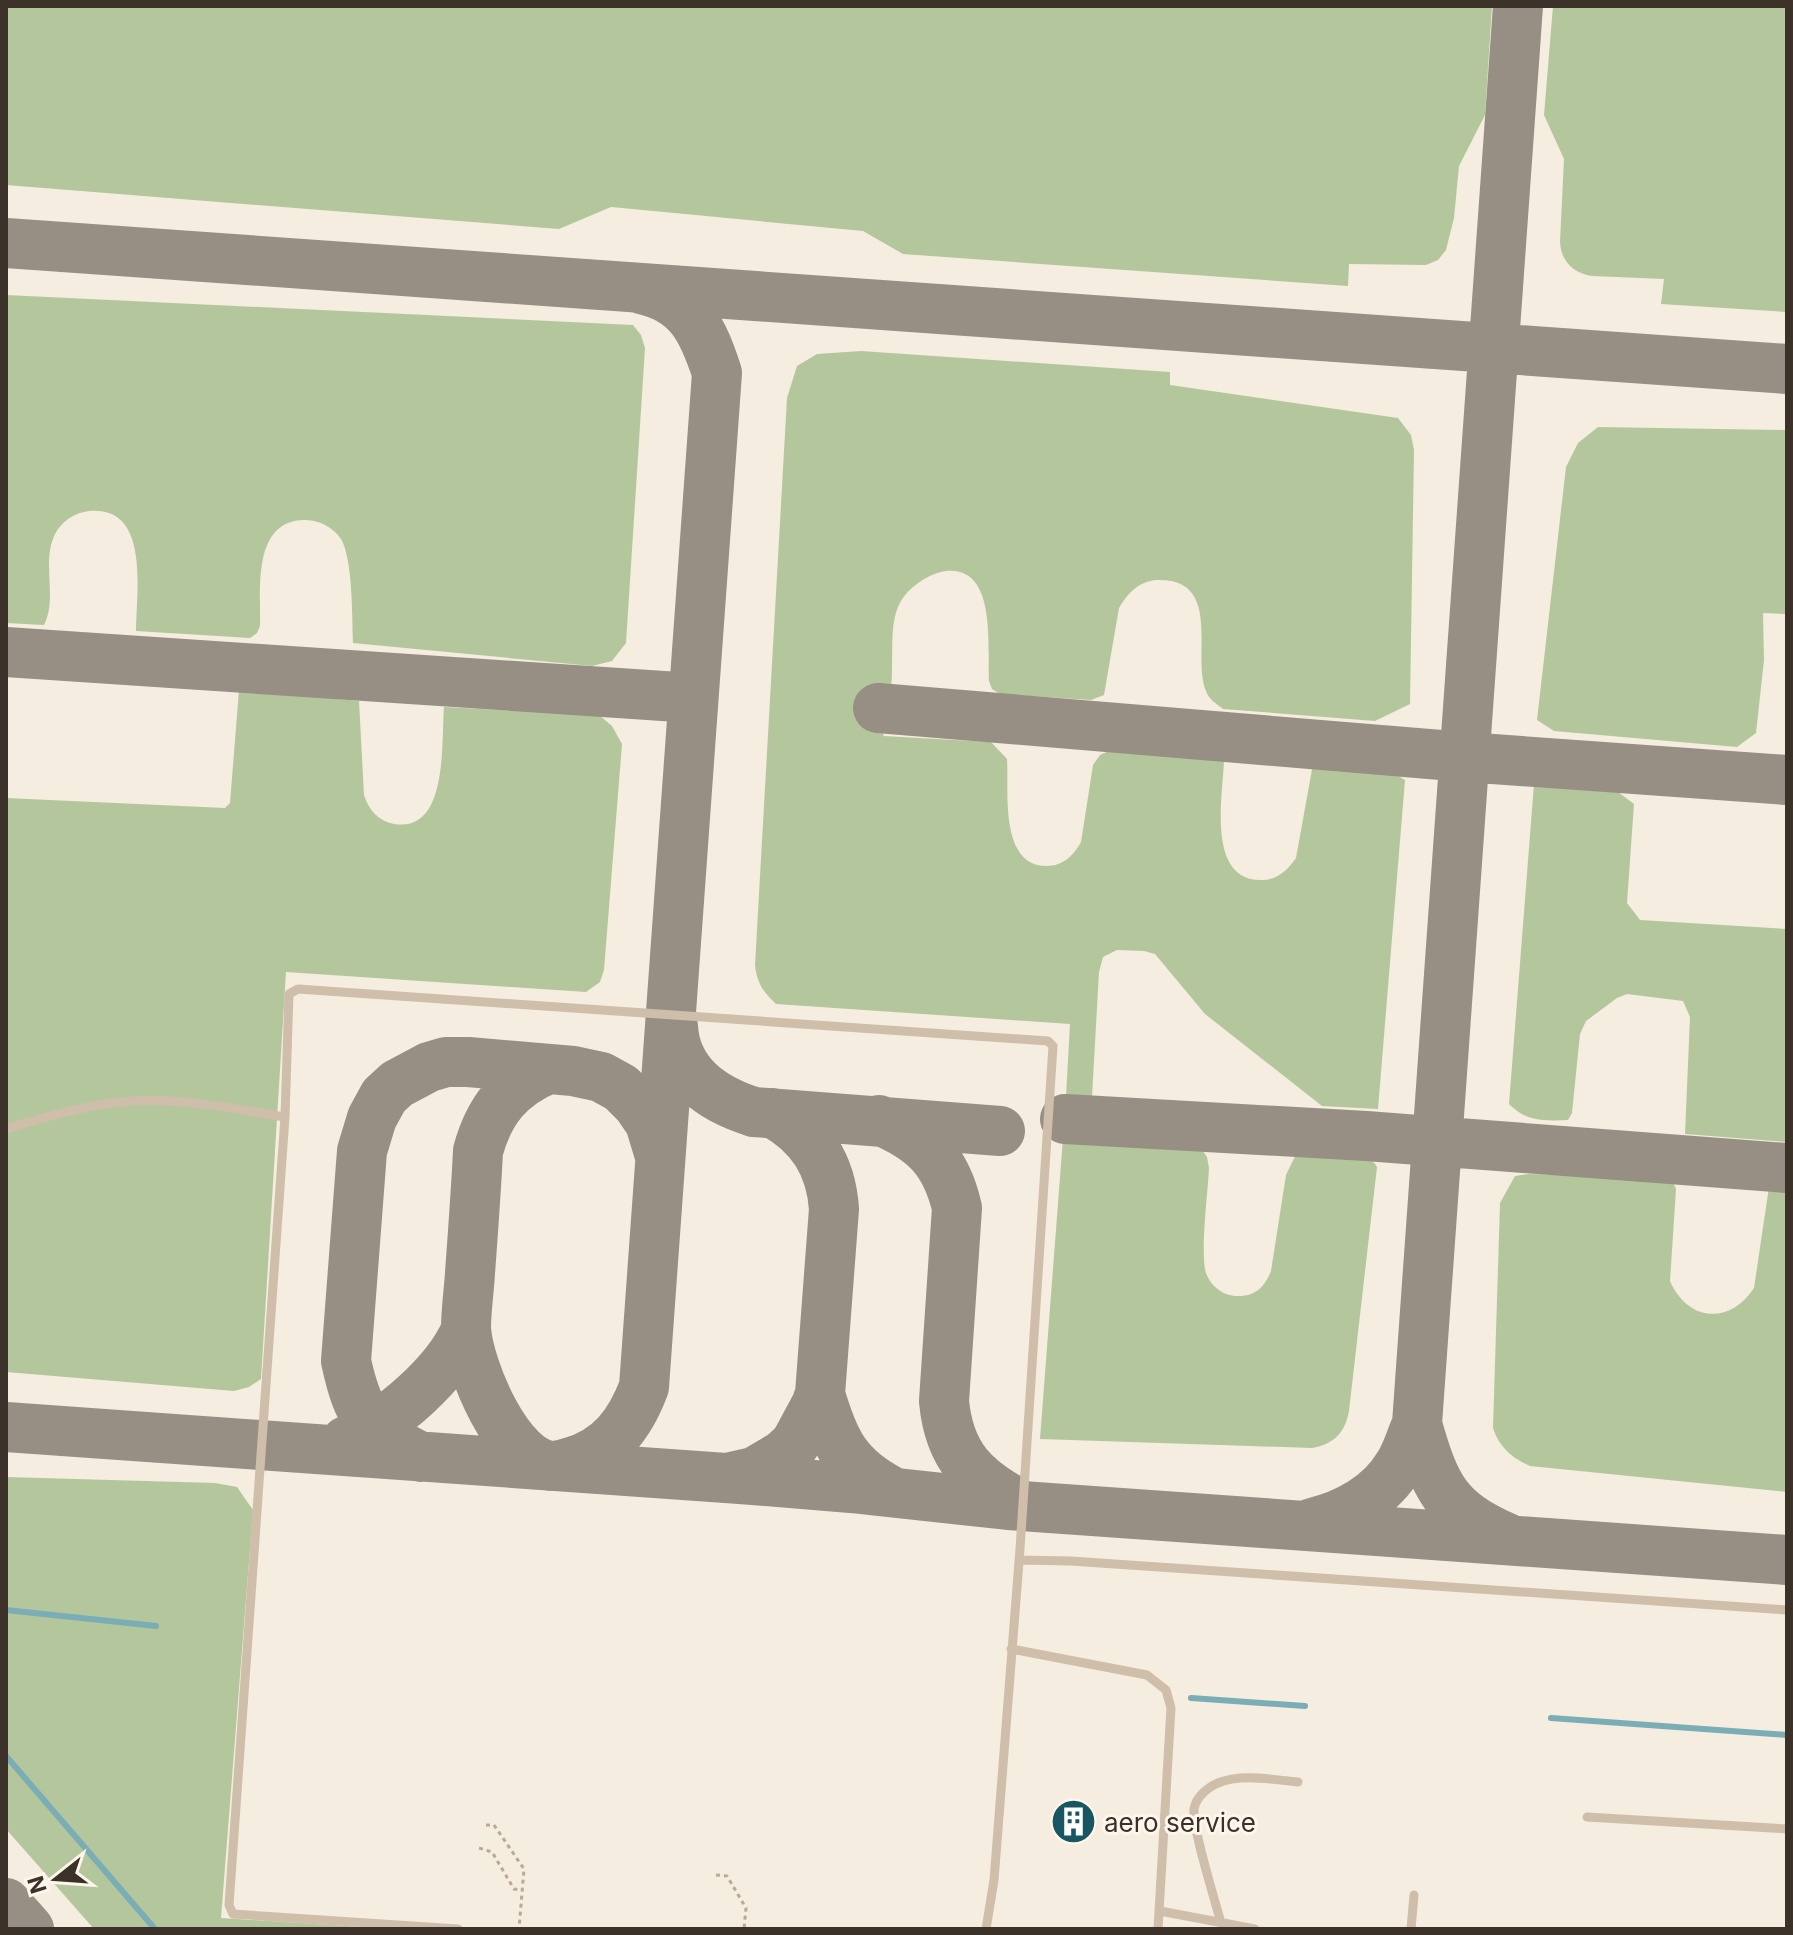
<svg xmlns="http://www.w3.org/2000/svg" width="1793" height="1935" font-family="Inter,sans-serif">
	<rect width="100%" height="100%" fill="#f5eddf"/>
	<path fill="#b4c79c" d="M 6,6 L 1492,6 L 1485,115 L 1459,166 L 1454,218 L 1446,250 L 1438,260 L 1426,265 L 1349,264 L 1348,286 L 903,254 L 863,231 L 611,207 L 559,229 L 6,185 Z
		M 1553,6 L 1787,6 L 1787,312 L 1661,304 L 1664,279 L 1592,276 C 1573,273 1561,261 1560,242 L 1564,159 L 1544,115 Z
		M 6,295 L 633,325 L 641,335 L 645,348 L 626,643 L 612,661 L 592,666 L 353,643 C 352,618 353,559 341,539 C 333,527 319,520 304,520 C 252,521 261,590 260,626 L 257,633 L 250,638 L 136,631 C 136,593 151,505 89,511 C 74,513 62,521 55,534 C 41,562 58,597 44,625 L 6,623 Z
		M 861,351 L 1170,372 L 1170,385 L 1398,418 L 1411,435 L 1414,450 L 1410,704 L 1375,721 L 1223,709 C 1216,703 1209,700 1206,691 C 1191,657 1224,578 1157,580 C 1139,581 1128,593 1119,608 L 1104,695 L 1091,700 L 1000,694 L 992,689 L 989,681 C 987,648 998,566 946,571 C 930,573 910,586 901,601 C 890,619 893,647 892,667 C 892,672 892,681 891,686 C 889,690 885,692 883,695 C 874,709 878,723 884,736 L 991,742 L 1007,759 C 1009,792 999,866 1047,866 C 1063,866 1074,855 1081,842 L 1093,765 L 1100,755 L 1111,750 L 1224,760 C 1223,795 1206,880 1261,880 C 1277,880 1287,871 1296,858 L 1313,764 L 1387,769 L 1405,780 L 1378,1109 L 1322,1106 L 1205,1014 L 1155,954 L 1144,951 L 1117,950 L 1103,957 L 1099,972 L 1092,1097 L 1066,1096 L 1070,1024 L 776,1004 C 763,992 757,983 755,965 L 787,398 L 797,366 L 817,354 Z
		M 1598,427 L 1787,430 L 1787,614 L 1763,613 L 1764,660 L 1756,733 L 1737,747 L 1554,731 L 1537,720 L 1566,467 L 1578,443 Z
		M 239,690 L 359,701 L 364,795 C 369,810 378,821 394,824 C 449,833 441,741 444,707 L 599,715 L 612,726 L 622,744 L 604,970 L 600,982 L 586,992 L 286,972 L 261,1379 L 249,1387 L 234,1391 L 6,1372 L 6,798 L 225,808 L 230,803 Z
		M 1534,784 L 1614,789 L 1634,804 L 1627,903 L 1640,920 L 1787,929 L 1787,1142 L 1685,1134 L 1690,1017 L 1683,1001 L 1627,994 L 1617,998 L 1586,1021 L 1580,1034 L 1572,1113 L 1568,1120 C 1543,1121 1527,1122 1509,1104 Z
		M 1063,1138 L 1200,1147 L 1207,1157 L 1209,1168 C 1208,1192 1200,1253 1206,1273 C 1211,1287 1225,1297 1239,1296 C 1256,1296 1265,1286 1271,1271 L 1286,1175 L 1299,1148 C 1320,1150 1368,1147 1377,1167 L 1349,1411 C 1345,1433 1334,1444 1312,1448 L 1040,1439 Z
		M 1528,1174 L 1671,1177 L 1676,1189 L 1670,1281 C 1688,1322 1730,1325 1754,1288 L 1769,1187 L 1787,1188 L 1787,1492 L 1530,1466 C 1512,1458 1499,1447 1493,1428 L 1500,1203 L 1515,1176 Z
		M 6,1477 L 215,1483 L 237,1487 L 253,1510 L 221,1918 L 393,1929 L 94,1929 L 6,1829 Z"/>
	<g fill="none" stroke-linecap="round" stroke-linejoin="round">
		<path stroke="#7aadb6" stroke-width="6" d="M 6,1610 L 156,1626
			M 1191,1698 L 1305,1706
			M 1551,1718 L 1787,1735
			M 6,1756 L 155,1929"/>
		<path stroke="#988f84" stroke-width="50" d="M 6,243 L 1787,369
			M 6,652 L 693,698
			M 878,708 L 1465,757 L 1787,780
			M 673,1026 C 675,1074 712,1099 754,1112 L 1000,1131
			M 548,1069 C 509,1085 489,1111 478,1151 C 476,1192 473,1232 470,1273 C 469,1291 466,1310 466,1328 C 468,1366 508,1465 553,1466 C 558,1467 566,1463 571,1462 C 610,1451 630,1424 644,1387 L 717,373 C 703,330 689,299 641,289
			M 1065,1119 L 1366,1136 L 1787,1168
			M 879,1120 C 924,1139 946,1160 957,1208 L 944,1401 C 949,1456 974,1480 1021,1505
			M 820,1394 C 834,1442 846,1468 893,1492
			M 1417,1424 C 1435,1487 1445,1511 1507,1538
			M 6,1427 L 740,1479 L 851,1488 L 1008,1505 L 1787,1560
			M 346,1441 C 390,1424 447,1373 466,1330
			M 421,1457 C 369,1432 358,1416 346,1361 L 362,1151 L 372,1118 L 384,1096 L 397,1084 L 429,1067 L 446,1062 L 468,1062 L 573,1071 L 601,1077 L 621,1088 L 637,1104 L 650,1123 L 660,1156
			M 732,1477 L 754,1472 L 783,1455 L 795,1444 L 816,1405 L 820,1394 L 834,1209 C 831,1165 811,1134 773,1113
			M 1312,1523 C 1346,1515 1380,1497 1399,1465 C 1407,1453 1411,1437 1417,1424 L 1518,6
			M 6,1903 L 29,1929"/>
		<path stroke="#bca893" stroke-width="3" stroke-dasharray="4 4" stroke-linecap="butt" d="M 486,1825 L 494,1825 L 524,1869 L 519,1929
			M 479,1848 L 492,1852 L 514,1889 L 522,1890
			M 716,1875 L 727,1876 L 746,1908 L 744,1929"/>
		<path stroke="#cfbea9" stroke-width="9" d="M 6,1129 C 46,1117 89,1104 132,1101 C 183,1098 235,1109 285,1117
			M 1019,1560 L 1071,1561 L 1787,1610
			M 1011,1649 L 1147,1675 L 1166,1690 L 1171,1708 L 1158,1929
			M 1587,1817 L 1787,1829
			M 1160,1911 L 1255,1929
			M 1221,1923 C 1215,1900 1192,1828 1194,1809 C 1196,1797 1208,1787 1218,1783 C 1241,1773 1274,1780 1298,1782
			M 458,1929 L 233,1914 L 229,1905 L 285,1117 L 289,994 L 298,989 L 1048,1041 L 1053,1046 L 1020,1549 L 994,1880 L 986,1929
			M 1411,1929 L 1414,1895"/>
	</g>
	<defs>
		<symbol id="building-disc" viewBox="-11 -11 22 22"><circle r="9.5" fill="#1a5662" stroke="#fcf6ec"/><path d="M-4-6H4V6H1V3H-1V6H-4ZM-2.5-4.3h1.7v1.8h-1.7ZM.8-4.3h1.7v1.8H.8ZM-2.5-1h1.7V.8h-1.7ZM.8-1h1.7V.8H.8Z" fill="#fff"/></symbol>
	</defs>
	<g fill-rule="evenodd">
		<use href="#building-disc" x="1048" y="1796" width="51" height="51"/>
	</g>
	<g text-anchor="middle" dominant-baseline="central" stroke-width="6" stroke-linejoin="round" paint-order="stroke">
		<g font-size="26" fill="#3c3129" stroke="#fcf6ec" text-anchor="start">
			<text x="1104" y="1822">aero service</text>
		</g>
	</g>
	<rect width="1793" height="1935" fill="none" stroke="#3c3129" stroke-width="16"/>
	<g transform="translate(56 1879) rotate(253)" stroke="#fcf6ec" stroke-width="6" paint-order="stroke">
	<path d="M0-6L14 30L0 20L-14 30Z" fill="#3c3129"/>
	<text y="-12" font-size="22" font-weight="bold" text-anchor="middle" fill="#3c3129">N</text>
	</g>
</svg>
